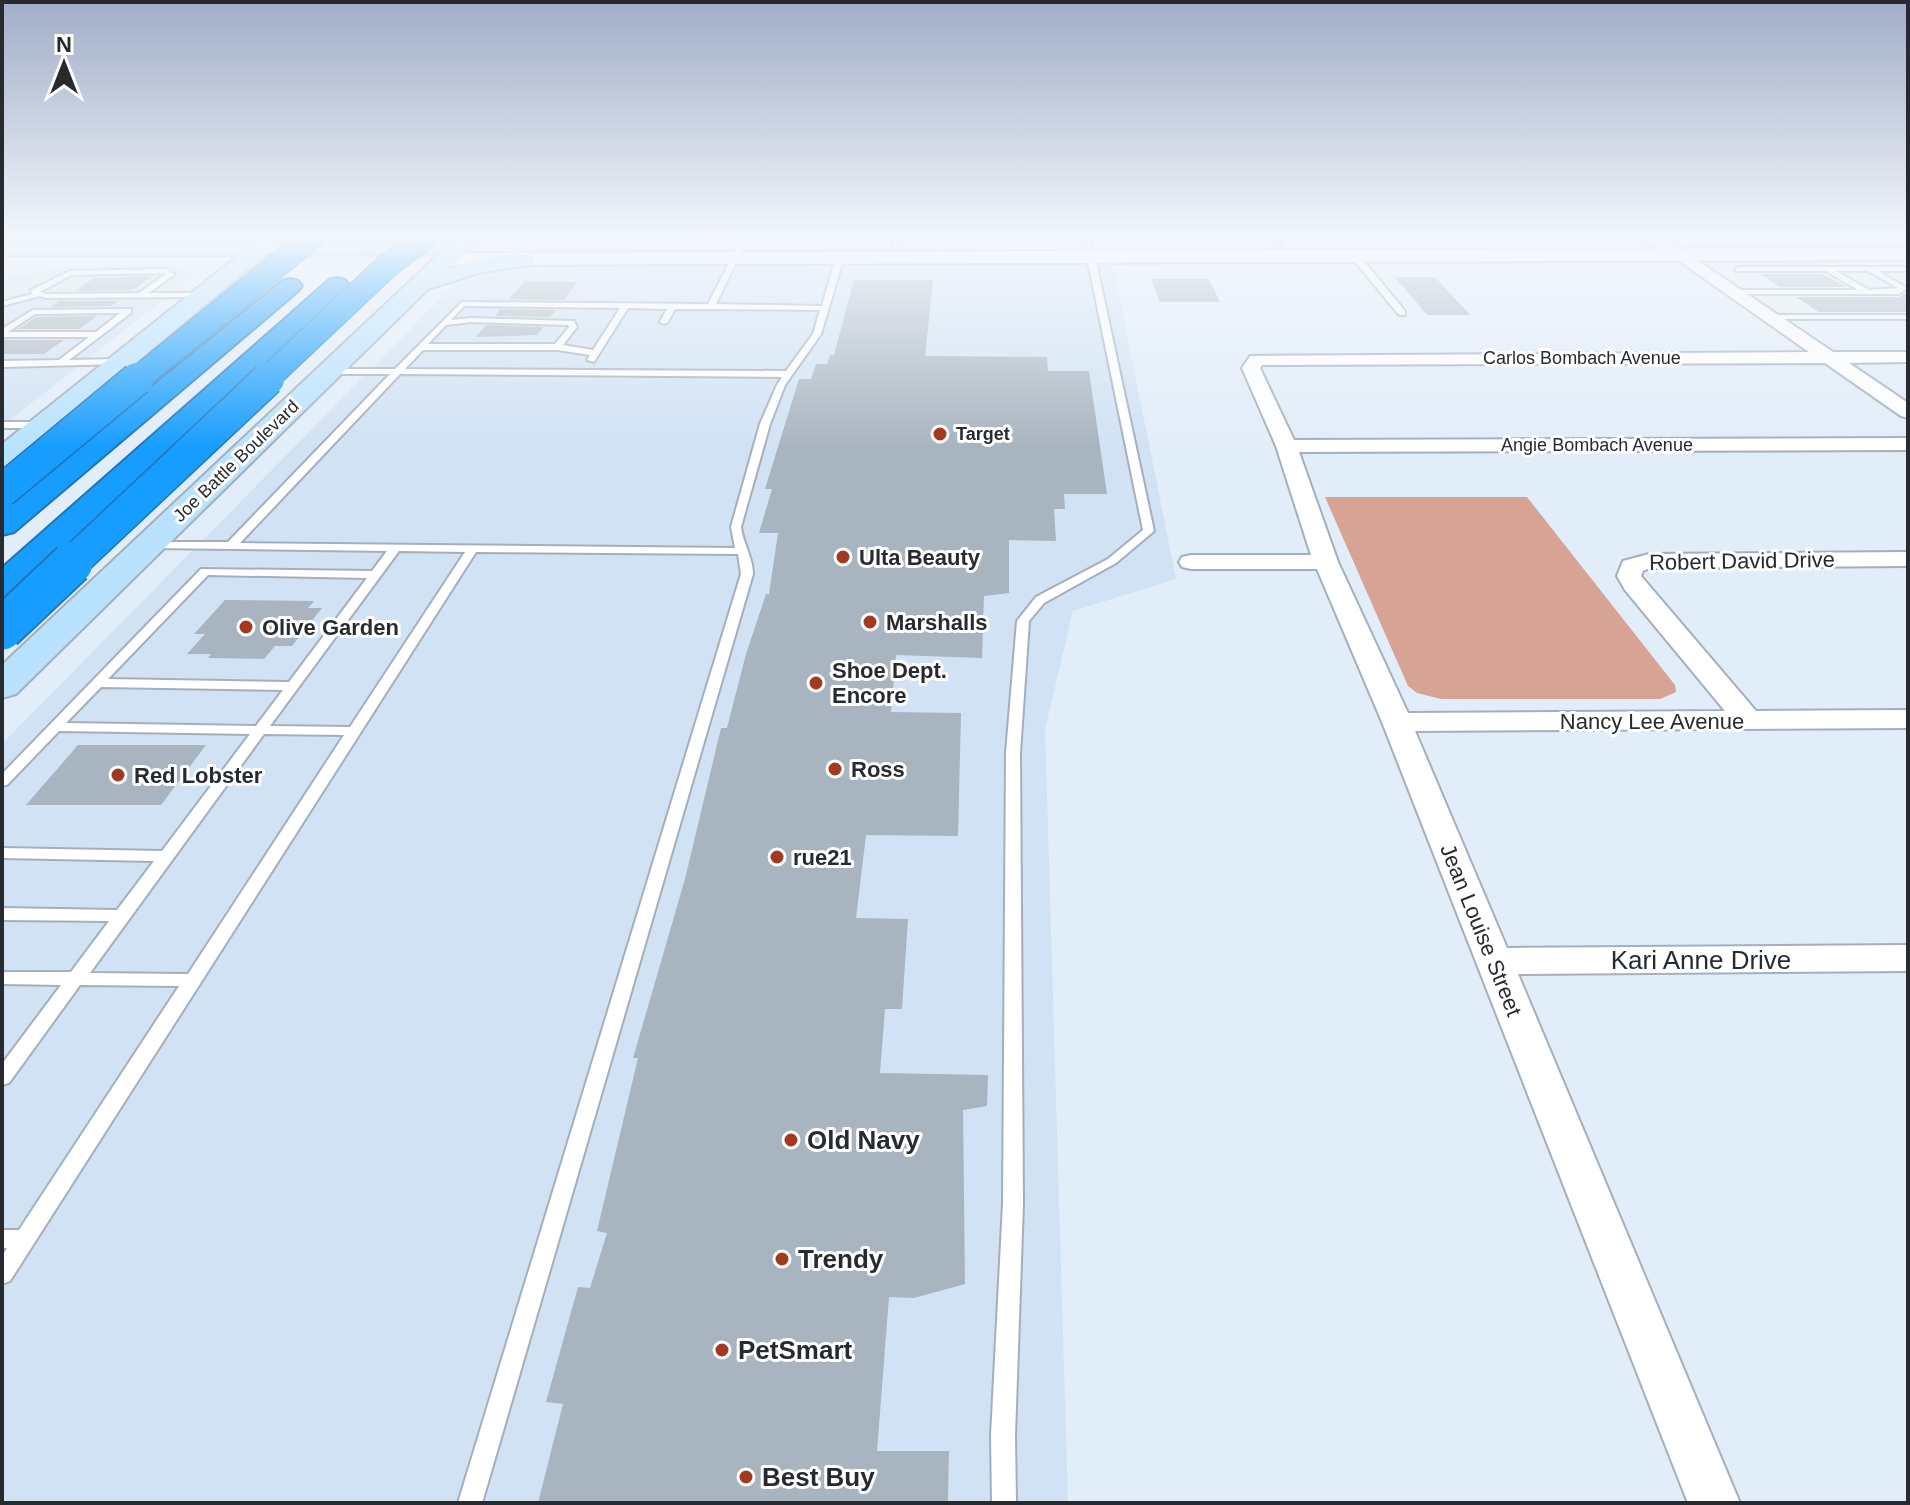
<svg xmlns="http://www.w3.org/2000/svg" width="1910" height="1505" font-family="Arial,sans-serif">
	<rect width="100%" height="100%" fill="#e1edf9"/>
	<path fill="#d1e2f4" d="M 1113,264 L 1176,579 L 1073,611 L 1045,729 L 1068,1503 L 2,1503 L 2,744 L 457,282 L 510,270 L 514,266 Z
		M 176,265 L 195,275 L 2,426 L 2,279 L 73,266 Z"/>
	<path fill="#d7a395" d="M 1325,497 L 1527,497 L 1675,685 L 1676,692 L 1660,699 L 1441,699 L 1417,693 L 1408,686 Z"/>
	<path fill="#a8b4c0" d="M 1760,274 L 1822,274 L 1847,287 L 1780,287 Z
		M 153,276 L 133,290 L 75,291 L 94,278 Z
		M 1395,277 L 1435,277 L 1470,315 L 1427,315 Z
		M 1151,279 L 1209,279 L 1220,302 L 1160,302 Z
		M 854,280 L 933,280 L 925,356 L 1047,357 L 1048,371 L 1089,371 L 1107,494 L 1064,494 L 1065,509 L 1054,509 L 1056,541 L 1009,540 L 1009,593 L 984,596 L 982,658 L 896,655 L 891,712 L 961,713 L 958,836 L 866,835 L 856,918 L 908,919 L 902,1009 L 885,1009 L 880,1073 L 988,1075 L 987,1106 L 963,1110 L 965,1284 L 914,1298 L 889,1297 L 877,1451 L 949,1451 L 948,1503 L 538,1503 L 563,1404 L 546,1402 L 578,1287 L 590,1288 L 607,1233 L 597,1231 L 638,1058 L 633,1058 L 685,879 L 721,728 L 727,728 L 746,654 L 766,594 L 769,594 L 778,533 L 759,533 L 772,489 L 765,489 L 799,379 L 811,379 L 816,364 L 827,364 L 830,355 L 834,355 Z
		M 525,281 L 577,282 L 564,300 L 509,299 Z
		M 1908,291 L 1908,312 L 1819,312 L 1796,297 L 1899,297 Z
		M 59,301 L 119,301 L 111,306 L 51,307 Z
		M 500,309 L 556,310 L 550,317 L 495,316 Z
		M 97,316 L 79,329 L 18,329 L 36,317 Z
		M 486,325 L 543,327 L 537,335 L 476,337 Z
		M 2,340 L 64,340 L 44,354 L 2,354 Z
		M 225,600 L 314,601 L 308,608 L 322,608 L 292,646 L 275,646 L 264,659 L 208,658 L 211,654 L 187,654 L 205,634 L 194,634 Z
		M 78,745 L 206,745 L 161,805 L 26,805 Z"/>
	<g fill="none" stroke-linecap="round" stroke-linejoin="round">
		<defs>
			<path id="service" d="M 18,236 L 17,237 L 2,241 L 2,237 Z
				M 627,236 L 634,236 L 627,248 L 623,248 Z
				M 659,236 L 736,236 L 738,238 L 735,240 Z
				M 894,236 L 900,236 L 898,247 L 893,246 Z
				M 1083,236 L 1090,236 L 1091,246 L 1087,246 Z
				M 1271,236 L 1278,236 L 1281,246 L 1277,246 Z
				M 742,242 L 745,244 L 716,304 L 822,306 L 836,257 L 840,255 L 844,257 L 821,334 L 785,385 L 770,424 L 741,527 C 743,544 753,557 753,574 L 482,1503 L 458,1503 L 741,574 L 738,554 L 476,552 L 10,1281 L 2,1284 L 2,1256 L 7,1248 L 2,1248 L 2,1230 L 19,1230 L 179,986 L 80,985 L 9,1083 L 2,1085 L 2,1064 L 61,985 L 2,984 L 2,972 L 71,972 L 109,921 L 2,920 L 2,908 L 117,910 L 154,861 L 2,858 L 2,848 L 162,851 L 250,734 L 59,731 L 7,785 L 2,786 L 2,774 L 201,569 L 372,571 L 387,551 L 149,548 L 143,545 L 149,542 L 228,542 L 390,374 L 332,374 L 329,373 L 329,369 L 395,369 L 462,302 L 708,304 L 739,244 ZM 464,306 L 620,308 L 593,350 L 563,345 L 577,327 L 574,321 L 471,318 L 451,320 ZM 628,308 L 667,309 L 660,322 L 664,324 L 668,322 L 675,309 L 820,310 L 813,334 L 786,371 L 405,369 L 423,350 L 557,350 L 590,355 L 587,360 L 594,362 ZM 471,322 L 568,325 L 569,327 L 555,344 L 428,344 L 446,325 ZM 400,374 L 782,377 L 777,385 L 760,424 L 731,527 L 735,548 L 240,543 ZM 399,551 L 465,552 L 350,727 L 270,726 ZM 208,575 L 367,578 L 289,682 L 108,679 ZM 101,687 L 283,690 L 256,726 L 66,723 ZM 264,734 L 344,735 L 188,974 L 90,973 Z
				M 1352,254 L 1358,254 L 1405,311 L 1405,315 L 1399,315 L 1352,258 Z
				M 1091,255 L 1095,257 L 1154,531 L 1116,563 L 1044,603 L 1029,621 L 1020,753 L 1023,1203 L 1015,1436 L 1016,1503 L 992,1503 L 991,1436 L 1003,1203 L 1006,753 L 1017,621 L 1036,597 L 1108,559 L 1143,530 L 1087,257 Z
				M 1739,267 L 1908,267 L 1908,271 L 1878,271 L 1907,288 L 1899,294 L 1730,294 L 1730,290 L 1858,290 L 1826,271 L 1736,271 L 1735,269 ZM 1836,271 L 1868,271 L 1898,288 L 1869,290 Z
				M 165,269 L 175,274 L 149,293 L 203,293 L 207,295 L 203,297 L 46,298 L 40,296 L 2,306 L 2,302 L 32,294 L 31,290 L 70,271 ZM 164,273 L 166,274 L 139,293 L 47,294 L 40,292 L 71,275 Z
				M 128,309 L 131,309 L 131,313 L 69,360 L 120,359 L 124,362 L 123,364 L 2,367 L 2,361 L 59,360 L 89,337 L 2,337 L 2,329 L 33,310 ZM 120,313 L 96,332 L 8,332 L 35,314 Z
				M 1769,315 L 1908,315 L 1908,319 L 1766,319 L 1765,317 Z
				M 2,422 L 42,422 L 47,425 L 42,428 L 2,428 Z"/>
			<path id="minor" d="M 1637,236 L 1656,236 L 1685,252 L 1833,352 L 1908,352 L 1908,362 L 1849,363 L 1908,403 L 1908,418 L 1901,416 L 1825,363 L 1262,365 L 1260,368 L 1294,440 L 1908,438 L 1908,450 L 1299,452 L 1338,562 L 1408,713 L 1725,711 L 1625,590 L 1617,576 L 1623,561 L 1649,554 L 1908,552 L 1908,566 L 1650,568 L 1643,571 L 1641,576 L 1756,711 L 1908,710 L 1908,728 L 1415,731 L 1507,948 L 1908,945 L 1908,971 L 1518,974 L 1740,1503 L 1688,1503 L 1382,722 L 1317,569 L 1191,569 L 1182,567 L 1179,562 L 1182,557 L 1191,555 L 1311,555 L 1276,446 L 1242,368 L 1250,356 L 1809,352 L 1675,258 Z"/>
			<path id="tertiary" d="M 1908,248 L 1908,260 L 446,265 L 436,259 L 446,253 Z"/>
			<path id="secondary" d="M 458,236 L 480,236 L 448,269 C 465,263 523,245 536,259 L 533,264 L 479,273 L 428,289 L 16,694 L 2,698 L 2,665 L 439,254 L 265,255 L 13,465 L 2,468 L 2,444 L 239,255 L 2,255 L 2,243 L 254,242 L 265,238 L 274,242 L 451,243 Z"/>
			<path id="motorway" d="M 337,278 L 345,280 L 349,285 L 345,290 L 15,595 L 2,598 L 2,568 L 329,280 Z
				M 290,279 L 298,281 L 302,286 L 298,291 L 14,532 L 2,535 L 2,508 L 282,281 Z"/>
		</defs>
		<use href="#service" stroke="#a4afbb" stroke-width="4"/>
		<use href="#minor" stroke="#a4afbb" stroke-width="4"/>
		<use href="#tertiary" stroke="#a4afbb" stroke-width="4"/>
		<use href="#secondary" stroke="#a4afbb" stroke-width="4"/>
		<use href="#motorway" stroke="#1d75b5" stroke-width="4"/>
		<use href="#service" fill="#fff" fill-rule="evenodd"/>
		<use href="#minor" fill="#fff" fill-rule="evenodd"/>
		<use href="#tertiary" fill="#fff" fill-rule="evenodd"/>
		<use href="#secondary" fill="#b9e2fe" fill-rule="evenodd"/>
		<use href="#motorway" fill="#179dfd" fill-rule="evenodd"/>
		<defs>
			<path id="motorway-bridge-far2" d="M 135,381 L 313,236
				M 265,381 L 389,264 L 427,236"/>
			<path id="motorway-bridge-far1" d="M 2,491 L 137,379
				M 70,565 L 268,379"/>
			<path id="motorway-bridge" d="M 2,629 L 72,563"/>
		</defs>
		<use href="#motorway-bridge-far2" stroke="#1d75b5" stroke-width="26" stroke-linecap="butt"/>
		<use href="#motorway-bridge-far1" stroke="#1d75b5" stroke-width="35" stroke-linecap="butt"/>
		<use href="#motorway-bridge" stroke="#1d75b5" stroke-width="45" stroke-linecap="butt"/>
		<use href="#motorway-bridge-far2" stroke="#179dfd" stroke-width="24"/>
		<use href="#motorway-bridge-far1" stroke="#179dfd" stroke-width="32"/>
		<use href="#motorway-bridge" stroke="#179dfd" stroke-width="41"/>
	</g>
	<linearGradient id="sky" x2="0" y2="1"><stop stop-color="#a1adc7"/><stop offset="0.53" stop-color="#f2f7fc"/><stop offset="1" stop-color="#f2f7fc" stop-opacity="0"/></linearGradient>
	<rect width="1910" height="447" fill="url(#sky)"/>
	<g fill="#a23a20" stroke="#fff" stroke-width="3">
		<circle cx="940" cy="434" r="8"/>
		<circle cx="843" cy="557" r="8"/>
		<circle cx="870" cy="622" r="8"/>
		<circle cx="246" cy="627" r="8"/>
		<circle cx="816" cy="683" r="8"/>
		<circle cx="835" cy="769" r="8"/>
		<circle cx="118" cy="775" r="8"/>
		<circle cx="777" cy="857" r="8"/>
		<circle cx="791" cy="1140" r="8"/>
		<circle cx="782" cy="1259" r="8"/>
		<circle cx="722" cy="1350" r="8"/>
		<circle cx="746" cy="1477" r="8"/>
	</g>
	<g text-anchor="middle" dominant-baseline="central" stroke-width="6" stroke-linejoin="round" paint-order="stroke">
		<g font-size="18" fill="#272b30" stroke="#fff">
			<text x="1582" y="358">Carlos Bombach Avenue</text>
			<text x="1597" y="445">Angie Bombach Avenue</text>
			<text transform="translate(236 461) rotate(-44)">Joe Battle Boulevard</text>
		</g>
		<g font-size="18" font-weight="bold" fill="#272b30" stroke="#fff" text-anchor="start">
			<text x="956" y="434">Target</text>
		</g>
		<g font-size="22" font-weight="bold" fill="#272b30" stroke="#fff" text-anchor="start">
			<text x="859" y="557">Ulta Beauty</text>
			<text x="886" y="622">Marshalls</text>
			<text x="262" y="627">Olive Garden</text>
			<text x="832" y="670">Shoe Dept.<tspan x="832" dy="25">Encore</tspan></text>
			<text x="851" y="769">Ross</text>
			<text x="134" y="775">Red Lobster</text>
			<text x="793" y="857">rue21</text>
		</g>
		<g font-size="22" fill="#272b30" stroke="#fff">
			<text transform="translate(1742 561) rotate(-1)">Robert David Drive</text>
			<text x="1652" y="721">Nancy Lee Avenue</text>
			<text transform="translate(1481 930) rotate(68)">Jean Louise Street</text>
		</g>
		<g font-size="26" fill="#272b30" stroke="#fff">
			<text x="1701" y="960">Kari Anne Drive</text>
		</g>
		<g font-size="26" font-weight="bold" fill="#272b30" stroke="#fff" text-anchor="start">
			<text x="807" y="1140">Old Navy</text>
			<text x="798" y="1259">Trendy</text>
			<text x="738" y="1350">PetSmart</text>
			<text x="762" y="1477">Best Buy</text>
		</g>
	</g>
	<rect width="1910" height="1505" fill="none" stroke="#272b30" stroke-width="8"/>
	<g transform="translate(64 64)" stroke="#ffffff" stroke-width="6" paint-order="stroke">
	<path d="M0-6L14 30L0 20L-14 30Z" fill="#272b30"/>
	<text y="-12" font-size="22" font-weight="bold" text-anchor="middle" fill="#272b30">N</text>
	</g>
</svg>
